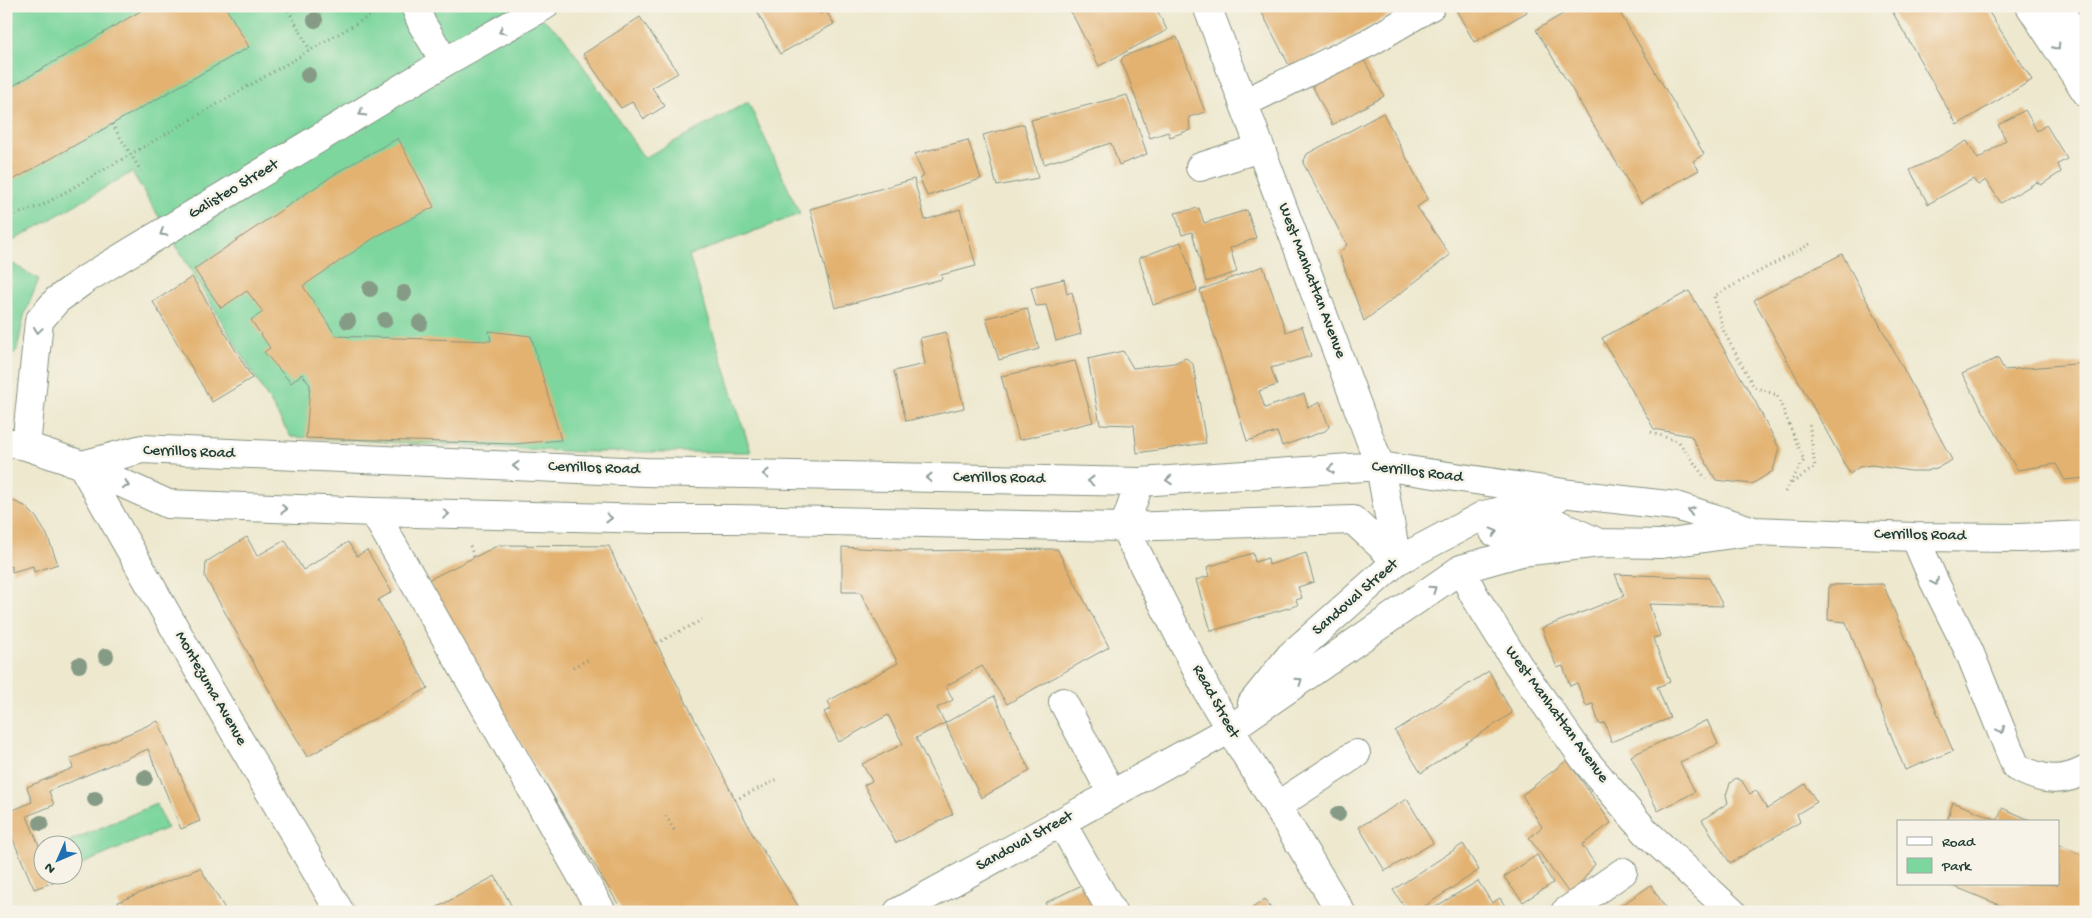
<svg xmlns="http://www.w3.org/2000/svg" width="2092" height="918" font-family="'Gochi Hand',sans-serif">
	<rect width="100%" height="100%" fill="#f7f3e8"/>
	<filter id="ink" filterUnits="userSpaceOnUse"><feTurbulence type="fractalNoise" baseFrequency=".02" numOctaves="2"/><feDisplacementMap in="SourceGraphic" scale="10" xChannelSelector="R" yChannelSelector="G"/><feConvolveMatrix kernelMatrix="1 2 1 2 8 2 1 2 1" color-interpolation-filters="sRGB"/></filter>
	<filter id="wash" filterUnits="userSpaceOnUse"><feTurbulence type="fractalNoise" baseFrequency=".0096" numOctaves="4" result="noise"/><feDisplacementMap in="SourceGraphic" scale="20" xChannelSelector="R" yChannelSelector="G"/><feGaussianBlur stdDeviation="1.12" result="paint"/><feColorMatrix in="noise" values="0 0 0 0 0 0 0 0 0 0 0 0 0 0 0 0 0 1.4 0 .05"/><feComposite in="paint" operator="in"/></filter>
	<g filter="url(#wash)">
		<rect width="100%" height="100%" fill="#ede8ce"/>
		<path fill="#7cd69d" stroke="#4e8a68" d="M 6,6 L 528,6 L 564,37 L 644,158 L 748,102 L 800,214 L 689,256 L 751,452 L 582,452 L 291,437 L 132,172 L 6,245 Z
			M 6,260 L 39,279 L 24,316 L 17,350 L 6,362 Z
			M 156,804 L 167,828 L 73,868 L 72,846 L 60,845 Z"/>
		<g id="blocks">
			<path fill="#e3b271" d="M 149,6 L 225,6 L 249,47 L 6,184 L 6,90 Z
				M 754,6 L 816,6 L 820,14 L 826,11 L 834,24 L 780,54 Z
				M 1068,6 L 1155,6 L 1167,30 L 1099,66 Z
				M 1270,6 L 1405,6 L 1291,69 L 1261,11 Z
				M 1454,6 L 1524,6 L 1527,12 L 1474,42 Z
				M 1576,6 L 1597,6 L 1598,8 L 1600,6 L 1616,6 L 1704,154 L 1693,161 L 1699,170 L 1641,203 L 1536,30 Z
				M 1889,6 L 1985,6 L 2032,80 L 1957,125 Z
				M 640,17 L 678,73 L 652,88 L 665,106 L 644,119 L 632,102 L 621,108 L 583,54 Z
				M 1177,37 L 1205,112 L 1189,117 L 1190,130 L 1170,137 L 1168,132 L 1150,138 L 1127,74 L 1121,61 L 1124,56 Z
				M 1360,53 L 1384,96 L 1332,125 L 1310,81 Z
				M 1127,95 L 1147,154 L 1119,165 L 1111,143 L 1044,164 L 1031,120 Z
				M 2025,110 L 2037,131 L 2046,125 L 2067,159 L 2058,164 L 2061,172 L 2041,185 L 2037,182 L 2001,203 L 1986,180 L 1978,185 L 1973,179 L 1928,204 L 1910,170 L 1936,158 L 1967,141 L 1978,159 L 2006,140 L 1998,125 Z
				M 1383,113 L 1428,199 L 1417,207 L 1450,255 L 1364,321 L 1339,253 L 1347,245 L 1303,163 L 1307,154 Z
				M 1024,124 L 1038,178 L 997,186 L 983,135 Z
				M 398,138 L 434,207 L 377,236 L 303,286 L 336,336 L 491,341 L 489,331 L 531,336 L 561,440 L 514,444 L 306,438 L 310,385 L 302,374 L 291,383 L 264,352 L 270,348 L 251,320 L 263,312 L 247,291 L 221,308 L 194,269 L 341,170 Z
				M 968,140 L 981,179 L 927,196 L 920,178 L 924,176 L 914,154 Z
				M 914,179 L 925,220 L 960,209 L 976,266 L 941,275 L 942,279 L 835,308 L 810,209 Z
				M 1199,208 L 1204,223 L 1247,210 L 1256,238 L 1230,248 L 1237,272 L 1206,282 L 1192,232 L 1182,235 L 1175,213 Z
				M 1181,242 L 1197,290 L 1153,305 L 1139,258 Z
				M 1842,254 L 1952,460 L 1939,467 L 1927,471 L 1910,471 L 1872,465 L 1859,467 L 1850,474 L 1754,300 Z
				M 1263,266 L 1286,332 L 1302,326 L 1311,356 L 1271,368 L 1277,385 L 1259,391 L 1265,408 L 1304,394 L 1308,408 L 1320,402 L 1329,427 L 1325,431 L 1282,446 L 1277,432 L 1247,441 L 1200,290 Z
				M 192,277 L 252,378 L 212,402 L 153,302 Z
				M 1064,279 L 1067,294 L 1072,292 L 1081,334 L 1056,341 L 1046,305 L 1036,306 L 1031,287 Z
				M 1689,291 L 1755,401 L 1779,448 L 1773,471 L 1752,484 L 1716,480 L 1691,436 L 1654,429 L 1602,338 Z
				M 1027,308 L 1039,349 L 999,360 L 986,318 Z
				M 946,332 L 964,408 L 906,421 L 894,371 L 925,364 L 920,338 Z
				M 1123,351 L 1133,368 L 1174,363 L 1186,358 L 1193,364 L 1206,443 L 1137,453 L 1134,425 L 1100,424 L 1088,359 Z
				M 1998,358 L 2004,370 L 2086,363 L 2086,478 L 2065,480 L 2056,464 L 2017,470 L 1962,374 Z
				M 1075,361 L 1093,422 L 1019,440 L 1001,376 Z
				M 6,498 L 25,506 L 36,517 L 47,535 L 58,564 L 34,572 L 33,566 L 12,572 L 12,566 L 6,568 Z
				M 247,537 L 257,556 L 285,540 L 303,570 L 348,542 L 357,556 L 367,550 L 392,592 L 378,600 L 428,688 L 307,757 L 205,577 L 206,562 Z
				M 499,545 L 609,546 L 618,567 L 753,835 L 802,912 L 623,912 L 458,638 L 428,580 Z
				M 842,547 L 912,551 L 1057,549 L 1109,647 L 1007,704 L 982,666 L 946,686 L 953,700 L 937,708 L 945,723 L 916,738 L 953,814 L 896,843 L 864,785 L 872,781 L 862,764 L 903,744 L 888,715 L 839,742 L 824,712 L 831,709 L 828,701 L 898,663 L 860,592 L 842,592 Z
				M 1253,553 L 1255,562 L 1268,558 L 1269,565 L 1306,553 L 1314,582 L 1298,587 L 1302,598 L 1296,600 L 1298,605 L 1211,631 L 1196,580 L 1209,576 L 1207,567 Z
				M 1615,574 L 1709,578 L 1723,606 L 1649,604 L 1660,636 L 1653,638 L 1670,682 L 1657,687 L 1670,718 L 1611,742 L 1605,723 L 1599,724 L 1593,704 L 1586,706 L 1577,683 L 1570,686 L 1563,666 L 1557,668 L 1542,628 L 1624,596 Z
				M 1883,584 L 1953,751 L 1905,770 L 1846,622 L 1828,620 L 1829,585 Z
				M 1489,671 L 1512,713 L 1421,773 L 1395,731 Z
				M 994,696 L 1030,771 L 981,798 L 945,723 Z
				M 1707,720 L 1718,744 L 1680,762 L 1695,792 L 1658,811 L 1631,756 Z
				M 158,721 L 200,821 L 181,829 L 148,749 L 49,791 L 54,805 L 27,816 L 42,853 L 42,876 L 52,876 L 54,882 L 34,889 L 6,823 L 6,813 L 32,802 L 27,787 L 73,768 L 70,759 Z
				M 1567,760 L 1611,823 L 1582,845 L 1595,864 L 1571,896 L 1529,838 L 1542,827 L 1522,795 Z
				M 1736,778 L 1742,781 L 1750,794 L 1756,790 L 1767,809 L 1805,784 L 1817,802 L 1797,814 L 1800,822 L 1730,863 L 1702,820 L 1728,803 L 1726,795 L 1730,783 Z
				M 1407,799 L 1433,843 L 1385,871 L 1359,827 Z
				M 1953,802 L 1998,820 L 2002,808 L 2035,822 L 1947,822 Z
				M 1463,844 L 1479,870 L 1416,912 L 1408,912 L 1393,890 Z
				M 2058,844 L 2086,857 L 2086,912 L 2011,912 L 2012,910 L 1948,884 L 2058,884 Z
				M 1537,855 L 1553,883 L 1523,902 L 1504,877 Z
				M 200,868 L 227,912 L 122,912 L 118,902 Z
				M 495,876 L 515,912 L 434,912 L 436,908 Z
				M 1478,881 L 1492,903 L 1500,898 L 1509,912 L 1427,912 Z
				M 1088,882 L 1103,912 L 1050,912 L 1045,903 Z
				M 1651,885 L 1668,912 L 1612,912 Z
				M 1265,899 L 1273,912 L 1247,912 Z"/>
		</g>
	</g>
	<g filter="url(#ink)">
		<use href="#blocks" fill-opacity="0" stroke="#869281" stroke-width="1"/>
		<g fill="none" stroke-linecap="round" stroke-linejoin="round">
			<defs>
				<path id="minor" d="M 415,6 L 422,24 L 445,62
					M 1207,6 L 1380,466 L 1397,561
					M 1244,103 L 1370,42 L 1431,6
					M 1200,167 L 1260,148
					M 6,442 L 26,446 L 82,465 L 168,504 L 374,512 L 655,519 L 734,519 L 1124,527 L 1353,520 L 1397,561
					M 26,446 L 39,321 L 57,300 L 86,279 L 445,62 L 544,6
					M 82,465 L 142,449 L 645,472 L 1140,482 L 1380,466 L 1571,494 L 1676,506 L 1754,531
					M 82,465 L 199,671 L 340,912
					M 1140,482 L 1124,527 L 1210,696 L 1341,912
					M 374,512 L 602,912
					M 1494,532 L 1525,523 L 1558,524 L 1599,543
					M 1915,537 L 1933,579 L 1969,651 L 2016,767 C 2041,780 2060,784 2086,770
					M 1461,569 L 1474,595 L 1518,665 L 1584,759 L 1646,832 L 1732,912
					M 1063,702 L 1112,794
					M 1252,703 L 1290,656 L 1397,561 L 1484,515 L 1557,498
					M 1277,806 L 1356,754
					M 1061,822 L 1112,912
					M 898,912 L 1230,729 L 1461,569 L 1521,552 L 1600,543 L 1662,544 L 1754,531 L 1915,537 L 2020,538 L 2086,535
					M 1565,912 L 1623,872"/>
				<path id="major" d="M 2030,6 L 2086,92
					M 2054,6 L 2061,11 L 2086,54"/>
			</defs>
			<use href="#minor" stroke="#869281" stroke-width="30"/>
			<use href="#major" stroke="#869281" stroke-width="30"/>
			<path stroke="#869281" stroke-width="3" stroke-dasharray="1 4" stroke-linecap="butt" d="M 286,6 L 310,50
				M 112,124 L 141,171
				M 6,218 L 43,205 L 373,14
				M 1651,432 L 1679,442 L 1708,482
				M 1792,483 L 1815,467 L 1809,421
				M 1785,492 L 1804,460 L 1777,395 L 1754,387 L 1724,332 L 1714,296 L 1810,244
				M 470,546 L 474,557
				M 657,643 L 702,620
				M 573,667 L 590,659
				M 735,800 L 778,779
				M 666,816 L 674,830"/>
			<use href="#minor" stroke="#fff" stroke-width="28"/>
			<use href="#major" stroke="#fff" stroke-width="28"/>
		</g>
		<g fill="#869b85">
			<circle cx="315" cy="20" r="8"/>
			<circle cx="308" cy="75" r="8"/>
			<circle cx="370" cy="289" r="8"/>
			<circle cx="404" cy="293" r="8"/>
			<circle cx="385" cy="320" r="8"/>
			<circle cx="348" cy="321" r="8"/>
			<circle cx="420" cy="323" r="8"/>
			<circle cx="106" cy="656" r="8"/>
			<circle cx="79" cy="665" r="8"/>
			<circle cx="145" cy="778" r="8"/>
			<circle cx="95" cy="799" r="8"/>
			<circle cx="1338" cy="814" r="8"/>
			<circle cx="41" cy="823" r="8"/>
		</g>
		<defs><path id="oneway-chevron" d="M-2-3.5L2.5 0L-2 3.5" fill="none" stroke-width="1.6" stroke-linecap="round" stroke-linejoin="round" transform="scale(1.25)"/></defs>
		<g stroke="#8f9e9a">
			<use href="#oneway-chevron" transform="translate(502 31) rotate(151)"/>
			<use href="#oneway-chevron" transform="translate(2057 47) rotate(57)"/>
			<use href="#oneway-chevron" transform="translate(362 113) rotate(149)"/>
			<use href="#oneway-chevron" transform="translate(163 233) rotate(149)"/>
			<use href="#oneway-chevron" transform="translate(38 330) rotate(98)"/>
			<use href="#oneway-chevron" transform="translate(516 466) rotate(-178)"/>
			<use href="#oneway-chevron" transform="translate(1331 469) rotate(176)"/>
			<use href="#oneway-chevron" transform="translate(766 474) rotate(-179)"/>
			<use href="#oneway-chevron" transform="translate(929 478) rotate(-179)"/>
			<use href="#oneway-chevron" transform="translate(1169 480) rotate(176)"/>
			<use href="#oneway-chevron" transform="translate(1091 481) rotate(-179)"/>
			<use href="#oneway-chevron" transform="translate(126 485) rotate(25)"/>
			<use href="#oneway-chevron" transform="translate(284 509) rotate(2)"/>
			<use href="#oneway-chevron" transform="translate(1691 511) rotate(-163)"/>
			<use href="#oneway-chevron" transform="translate(446 514) rotate(1)"/>
			<use href="#oneway-chevron" transform="translate(609 518) rotate(1)"/>
			<use href="#oneway-chevron" transform="translate(1494 532) rotate(-15)"/>
			<use href="#oneway-chevron" transform="translate(1935 582) rotate(64)"/>
			<use href="#oneway-chevron" transform="translate(1433 589) rotate(-35)"/>
			<use href="#oneway-chevron" transform="translate(1299 681) rotate(-35)"/>
			<use href="#oneway-chevron" transform="translate(2001 730) rotate(68)"/>
		</g>
	</g>
	<g text-anchor="middle" dominant-baseline="central" stroke-width="5" stroke-linejoin="round" paint-order="stroke">
		<g font-size="16" fill="#1f3d34" stroke="#f7f3e8">
			<text transform="translate(234 190) rotate(-31)">Galisteo Street</text>
			<text transform="translate(1311 281) rotate(69)">West Manhattan Avenue</text>
			<text transform="translate(189 453) rotate(2)">Cerrillos Road</text>
			<text transform="translate(594 469) rotate(2)">Cerrillos Road</text>
			<text transform="translate(1417 473) rotate(7)">Cerrillos Road</text>
			<text transform="translate(999 479) rotate(1)">Cerrillos Road</text>
			<text transform="translate(1920 536) rotate(1)">Cerrillos Road</text>
			<text transform="translate(1356 598) rotate(-41)">Sandoval Street</text>
			<text transform="translate(210 689) rotate(60)">Montezuma Avenue</text>
			<text transform="translate(1215 702) rotate(61)">Read Street</text>
			<text transform="translate(1556 715) rotate(54)">West Manhattan Avenue</text>
			<text transform="translate(1025 842) rotate(-29)">Sandoval Street</text>
		</g>
	</g>
	<rect width="2092" height="918" fill="none" stroke="#f7f3e8" stroke-width="25"/>
	<rect x="1897" y="820" width="162" height="65" fill="#f7f3e8" stroke="#a1aaa0"/>
	<rect x="1907" y="837" width="25" height="8" fill="#ffffff" stroke="#a1aaa0"/>
	<text x="1942" y="846" font-size="15" fill="#1f3d34">Road</text>
	<rect x="1907" y="858" width="25" height="15" fill="#7cd69d" stroke="#a1aaa0"/>
	<text x="1942" y="870" font-size="15" fill="#1f3d34">Park</text>
	<g transform="translate(58 860) rotate(225)"><circle r="24" fill="#f7f3e8" stroke="#a1aaa0"/>
	<path d="M0-4L9 19L0 12L-9 19Z" fill="#1f6fb2"/>
	<text y="-8" font-size="14" font-weight="bold" text-anchor="middle" fill="#1f3d34">N</text>
	</g>
</svg>
